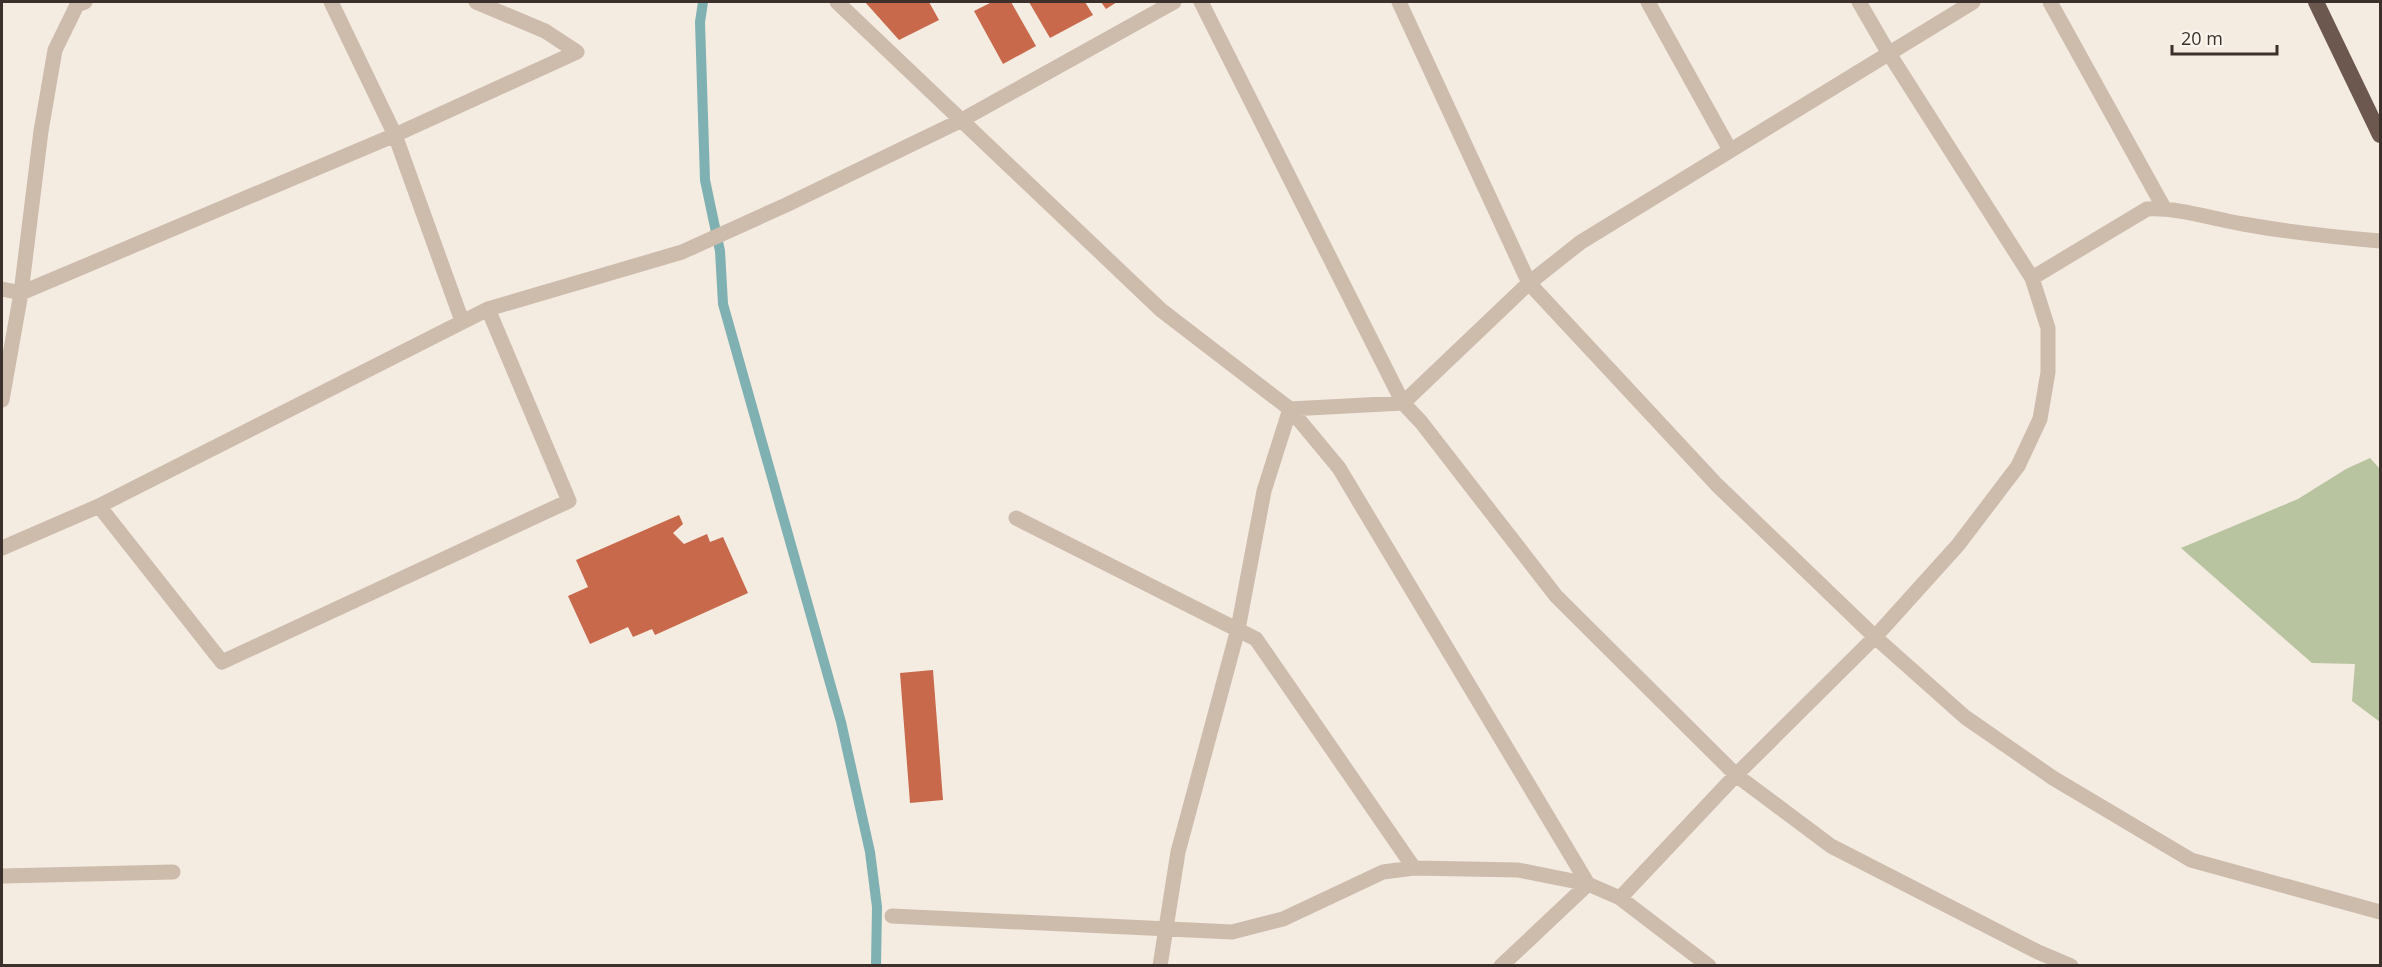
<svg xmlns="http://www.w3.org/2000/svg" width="2382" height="967" font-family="'Open Sans',sans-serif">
	<rect width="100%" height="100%" fill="#f4ebe1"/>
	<path fill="#b8c4a0" d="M 2370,458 L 2380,469 L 2380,722 L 2352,701 L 2355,664 L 2312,663 L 2181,548 L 2298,499 L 2346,469 Z"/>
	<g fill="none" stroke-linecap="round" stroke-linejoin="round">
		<path stroke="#7fb0b2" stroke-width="10" d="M 703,2 L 700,22 L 705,180 L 720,251 L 723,304 L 841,722 L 870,852 L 877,907 L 876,966"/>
	</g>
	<path fill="#c8694b" d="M 865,2 L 929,2 L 939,20 L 899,40 Z
		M 992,2 L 1011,2 L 1036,46 L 1003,64 L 974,11 Z
		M 1029,2 L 1085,2 L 1093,15 L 1050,38 Z
		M 1101,2 L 1117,2 L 1106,9 Z
		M 679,515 L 683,524 L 673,533 L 684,544 L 707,534 L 710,542 L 723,537 L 748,593 L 655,635 L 652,629 L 633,637 L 628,627 L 590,644 L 568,596 L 588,587 L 576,560 Z
		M 933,670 L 943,800 L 910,803 L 900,673 Z"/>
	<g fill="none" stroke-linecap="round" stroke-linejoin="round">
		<path stroke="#cdbbac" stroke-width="15" d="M 331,2 L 395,135 L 462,321
			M 476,2 L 545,31 L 577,52
			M 837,2 L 1161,310 L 1290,409 L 1339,468 L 1588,884
			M 1201,2 L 1403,403 L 1421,422 L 1556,596 L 1736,775 L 1831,846 L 2038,952 L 2071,966
			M 1399,2 L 1529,283 L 1717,485 L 1875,637 L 1965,717 L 2053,778 L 2191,860 L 2380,912
			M 1648,2 L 1730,150
			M 2050,2 L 2164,208
			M 2032,278 L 2147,209 C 2177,207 2213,219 2243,224 C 2288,232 2334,237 2380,241
			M 2,289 L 21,293 L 395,135 L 577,52
			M 2,400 L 21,293 L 41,131 L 55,50 L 77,5 L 85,2
			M 1290,409 L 1403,403 L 1529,283 L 1581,242 L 1973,2
			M 99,506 L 222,662 L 569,501 L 488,309
			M 1016,518 L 1256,639 L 1414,868
			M 2,548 L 99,506 L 488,309 L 682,252 L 786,205 L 960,121 L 1174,2
			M 2,876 L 173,872
			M 1620,898 L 1736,775 L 1875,637 L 1958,545 L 2018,466 L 2040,419 L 2048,372 L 2048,328 L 2032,278 L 1888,52 L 1859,2
			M 892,916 L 1232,932 L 1283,919 L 1383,872 L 1414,868 L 1518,870 L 1588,884 L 1620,898 L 1709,966
			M 1160,966 L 1178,852 L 1238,629 L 1264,491 L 1290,409
			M 1501,966 L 1588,884"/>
		<path stroke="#6c584f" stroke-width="16" d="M 2316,2 L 2380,135"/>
	</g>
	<rect width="2382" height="967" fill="none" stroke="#3b302b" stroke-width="6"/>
	<path d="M2172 45v9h105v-9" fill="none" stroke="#3b302b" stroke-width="3"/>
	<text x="2181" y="45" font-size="18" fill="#3b302b" stroke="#fbf5ee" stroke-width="4.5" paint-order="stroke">20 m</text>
</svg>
